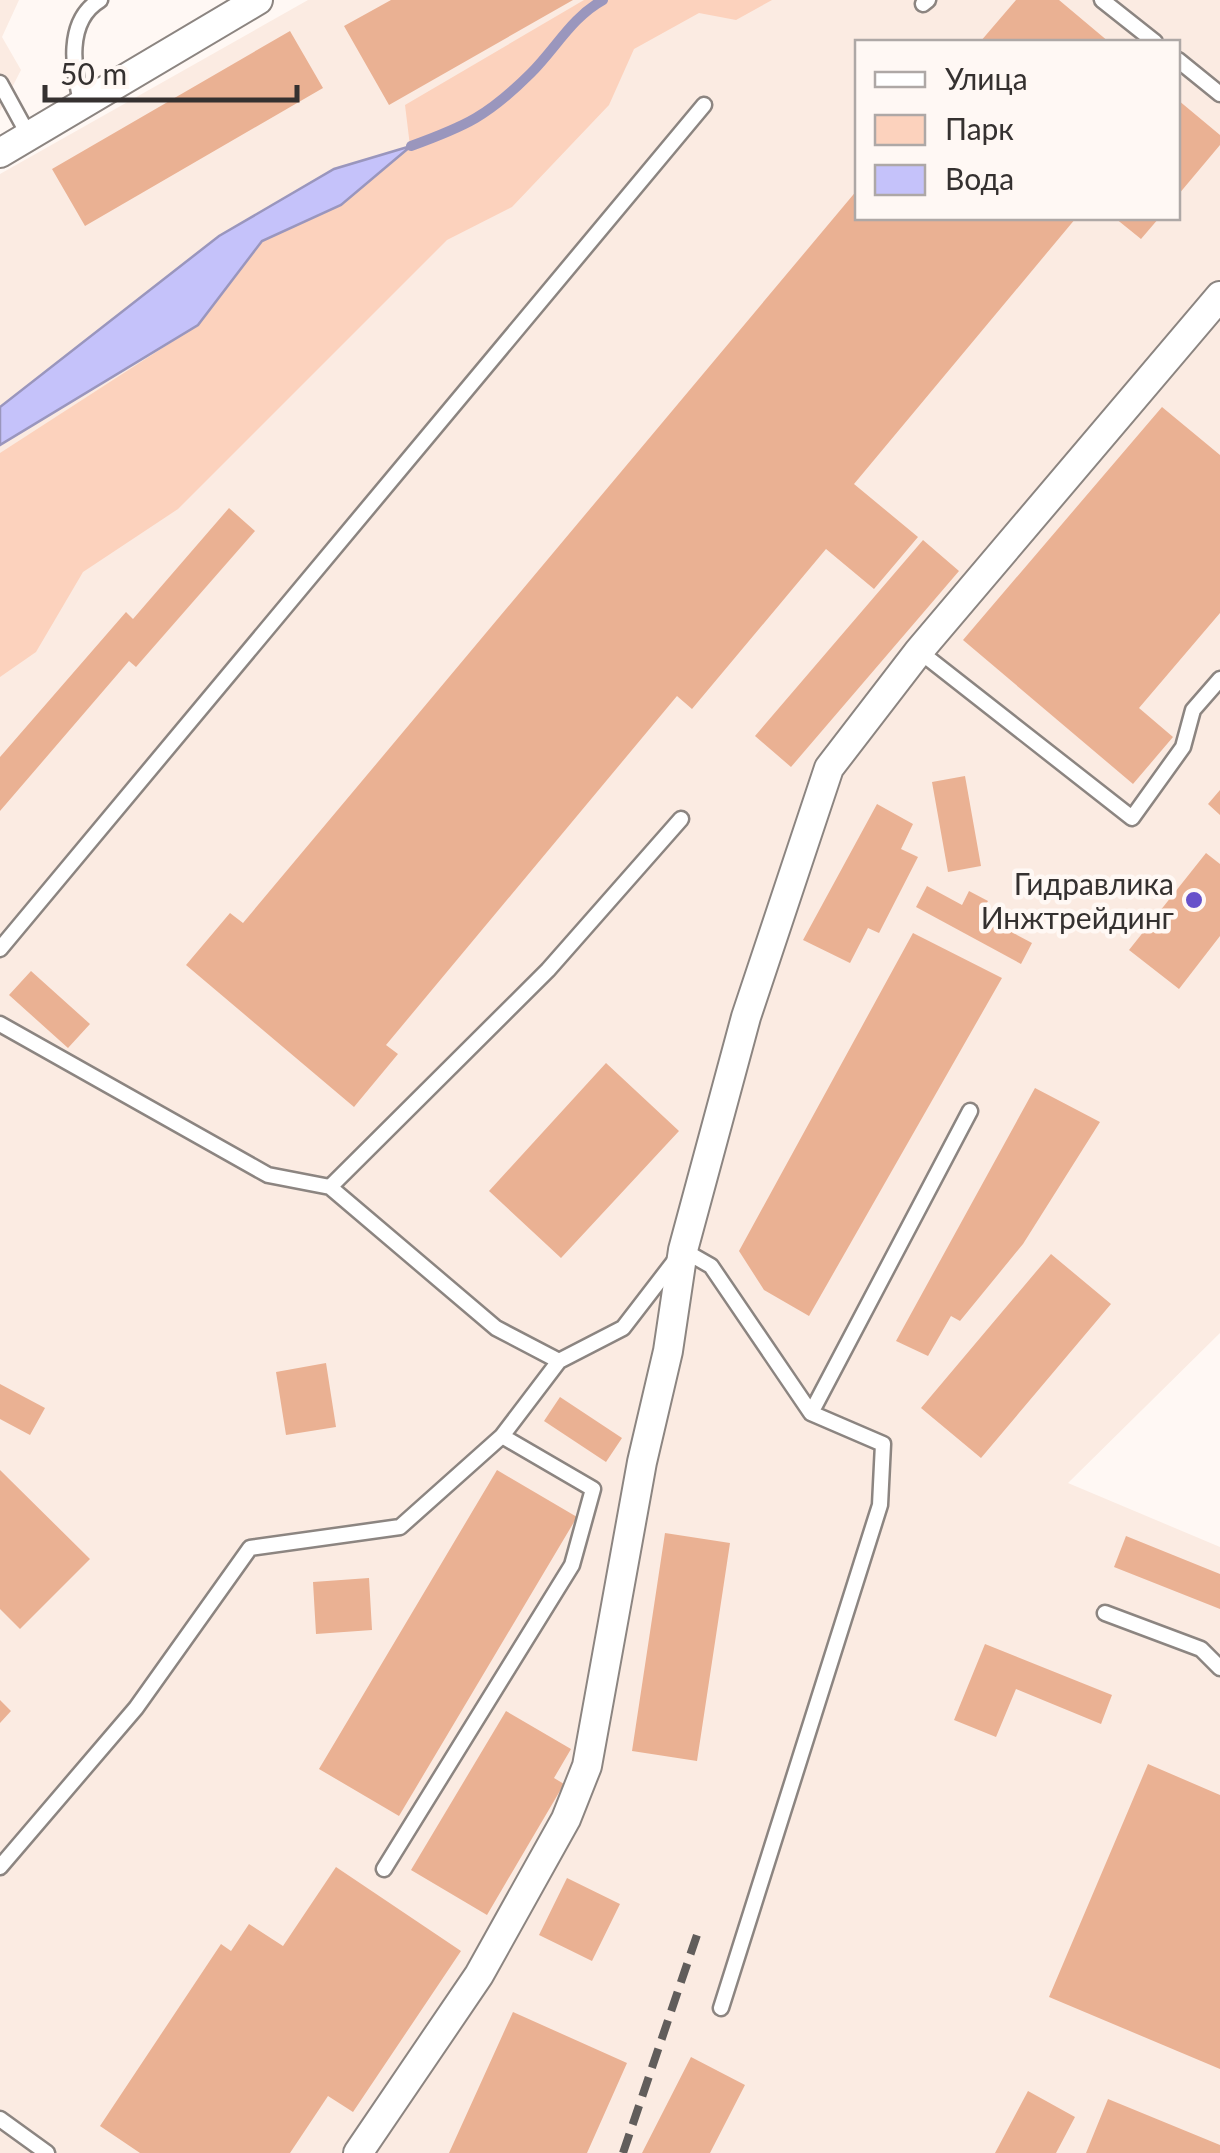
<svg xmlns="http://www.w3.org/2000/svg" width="1220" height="2153" font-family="Lato,sans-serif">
	<rect width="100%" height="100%" fill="#fff8f4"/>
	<path fill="#fbebe2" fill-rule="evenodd" d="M 0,0 L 19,0 L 2,37 L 21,70 L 0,111 Z
		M 308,0 L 1220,0 L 1220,1333 L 1068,1483 L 1220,1547 L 1220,2153 L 0,2153 L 0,174 ZM 858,42 L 1178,42 L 1178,218 L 858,218 Z"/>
	<path fill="#fcd2bd" d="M 584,0 L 772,0 L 736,20 L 699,13 L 634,49 L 609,105 L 512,207 L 447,240 L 178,509 L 83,572 L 36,652 L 0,677 L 0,453 L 198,325 L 262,241 L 341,205 L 410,146 L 405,105 Z"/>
	<path fill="#c5c2fa" stroke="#9a96bd" stroke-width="2.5" d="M 411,146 L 341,205 L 262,241 L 198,325 L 0,445 L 0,407 L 219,236 L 334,169 Z"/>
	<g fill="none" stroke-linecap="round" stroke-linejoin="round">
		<path stroke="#9a96bd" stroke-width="10" d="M 411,146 C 466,126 488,116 531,73 C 556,48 572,17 603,0"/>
	</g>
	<path fill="#eab193" d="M 391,0 L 573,0 L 389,105 L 344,26 Z
		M 1016,0 L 1059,0 L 1109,42 L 980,42 Z
		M 290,31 L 323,88 L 85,226 L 52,169 Z
		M 1178,100 L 1220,135 L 1220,145 L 1178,195 Z
		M 858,189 L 858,218 L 1076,218 L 854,484 L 918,537 L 874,589 L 826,549 L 692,709 L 677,696 L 386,1045 L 398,1054 L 354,1107 L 186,965 L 230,913 L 243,923 Z
		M 1115,218 L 1159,218 L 1141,239 Z
		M 1162,407 L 1220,455 L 1220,613 L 1139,708 L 1173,737 L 1133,784 L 963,640 Z
		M 229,508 L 255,531 L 136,667 L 129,661 L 0,811 L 0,757 L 126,612 L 133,619 Z
		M 923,540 L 959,571 L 791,767 L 755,736 Z
		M 965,776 L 981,866 L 948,872 L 932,782 Z
		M 1220,790 L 1220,815 L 1208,804 Z
		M 877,804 L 913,824 L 901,849 L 918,857 L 879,933 L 868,928 L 850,963 L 803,940 Z
		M 1206,853 L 1220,864 L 1220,936 L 1179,989 L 1129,950 Z
		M 927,886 L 962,905 L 969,891 L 988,901 L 980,915 L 1032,943 L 1021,964 L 916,907 Z
		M 913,933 L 1002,978 L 809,1316 L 764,1290 L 739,1251 Z
		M 31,971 L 90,1024 L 68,1048 L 9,995 Z
		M 606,1063 L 679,1131 L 561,1258 L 489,1191 Z
		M 1035,1088 L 1100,1122 L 1023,1244 L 960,1321 L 951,1316 L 928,1356 L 896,1341 Z
		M 1051,1254 L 1111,1304 L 981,1458 L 921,1408 Z
		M 326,1363 L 336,1427 L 286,1435 L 276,1372 Z
		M 0,1384 L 45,1408 L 30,1435 L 0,1419 Z
		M 560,1397 L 622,1438 L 606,1462 L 544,1421 Z
		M 0,1470 L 90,1559 L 20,1629 L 0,1609 Z
		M 497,1470 L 577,1517 L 399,1816 L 319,1769 Z
		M 665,1533 L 730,1543 L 697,1761 L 632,1751 Z
		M 1126,1536 L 1220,1574 L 1220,1609 L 1114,1567 Z
		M 369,1578 L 372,1630 L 316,1634 L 313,1582 Z
		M 985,1644 L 1112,1695 L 1101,1724 L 1016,1689 L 996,1737 L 954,1720 Z
		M 0,1700 L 11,1711 L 0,1723 Z
		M 506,1711 L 571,1749 L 554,1778 L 564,1784 L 487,1915 L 411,1870 Z
		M 1148,1764 L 1220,1795 L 1220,2069 L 1049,1997 Z
		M 336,1867 L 461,1951 L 353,2112 L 328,2096 L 290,2153 L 140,2153 L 100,2126 L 221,1944 L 231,1951 L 249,1924 L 283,1946 Z
		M 567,1878 L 620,1904 L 592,1961 L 539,1935 Z
		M 513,2012 L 627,2063 L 587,2153 L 449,2153 Z
		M 691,2057 L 745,2085 L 710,2153 L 642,2153 Z
		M 1028,2091 L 1075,2117 L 1056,2153 L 995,2153 Z
		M 1108,2099 L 1220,2145 L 1220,2153 L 1086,2153 Z"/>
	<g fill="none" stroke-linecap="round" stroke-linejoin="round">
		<defs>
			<path id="lane" d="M 1102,0 L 1155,42
				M 923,4 L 928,0
				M 1178,60 L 1220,94
				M 0,83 L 29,136
				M 82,105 C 73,70 65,21 100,0
				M 919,651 L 1132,818 L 1183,747 L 1193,710 L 1220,679
				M 0,949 L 704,105
				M 0,1024 L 268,1175 L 330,1187 L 496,1328 L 559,1361 L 623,1328 L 683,1250 L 711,1266 L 811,1413
				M 330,1187 L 548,970 L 681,819
				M 1105,1613 L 1201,1649 L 1220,1668
				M 0,1867 L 136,1708 L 250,1548 L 400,1527 L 502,1436 L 559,1361
				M 384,1869 L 572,1565 L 593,1489 L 502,1436
				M 721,2008 L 880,1505 L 883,1444 L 811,1413 L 970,1111
				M 0,2119 L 47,2153"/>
			<path id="street" d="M 0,153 L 258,0
				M 358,2153 L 479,1975 L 566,1819 L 587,1766 L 642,1462 L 668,1351 L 683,1250 L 746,1017 L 829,768 L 919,651 L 1220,296"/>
		</defs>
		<use href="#lane" stroke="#8c8581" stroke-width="19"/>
		<use href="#street" stroke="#8c8581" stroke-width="32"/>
		<use href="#lane" stroke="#fff" stroke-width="14"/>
		<use href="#street" stroke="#fff" stroke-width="28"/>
		<path stroke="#615d5b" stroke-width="8" stroke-dasharray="20 10" stroke-linecap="butt" d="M 623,2153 L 699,1929"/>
	</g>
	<circle fill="#6751ca" stroke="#fff8f4" stroke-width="4" cx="1194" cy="900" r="10"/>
	<g text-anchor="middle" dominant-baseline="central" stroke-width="9" stroke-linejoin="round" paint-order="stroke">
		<g font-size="30" fill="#353130" stroke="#fff8f4" text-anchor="end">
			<text x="1174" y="883">Гидравлика<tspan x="1174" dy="34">Инжтрейдинг</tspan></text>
		</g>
	</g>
	<rect x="855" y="40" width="325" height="180" fill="#fff8f4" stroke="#aea8a6" stroke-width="2.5"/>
	<rect x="875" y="72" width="50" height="15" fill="#ffffff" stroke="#aea8a6" stroke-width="2.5"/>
	<text x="945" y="90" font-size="30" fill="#353130">Улица</text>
	<rect x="875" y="115" width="50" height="30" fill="#fcd2bd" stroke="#aea8a6" stroke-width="2.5"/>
	<text x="945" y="140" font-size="30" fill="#353130">Парк</text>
	<rect x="875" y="165" width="50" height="30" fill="#c5c2fa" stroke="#aea8a6" stroke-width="2.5"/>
	<text x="945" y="190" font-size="30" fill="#353130">Вода</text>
	<path d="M45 85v15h252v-15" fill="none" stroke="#353130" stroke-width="5"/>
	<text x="60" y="85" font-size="30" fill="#353130" stroke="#fff8f4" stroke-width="8" paint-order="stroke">50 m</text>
</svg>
